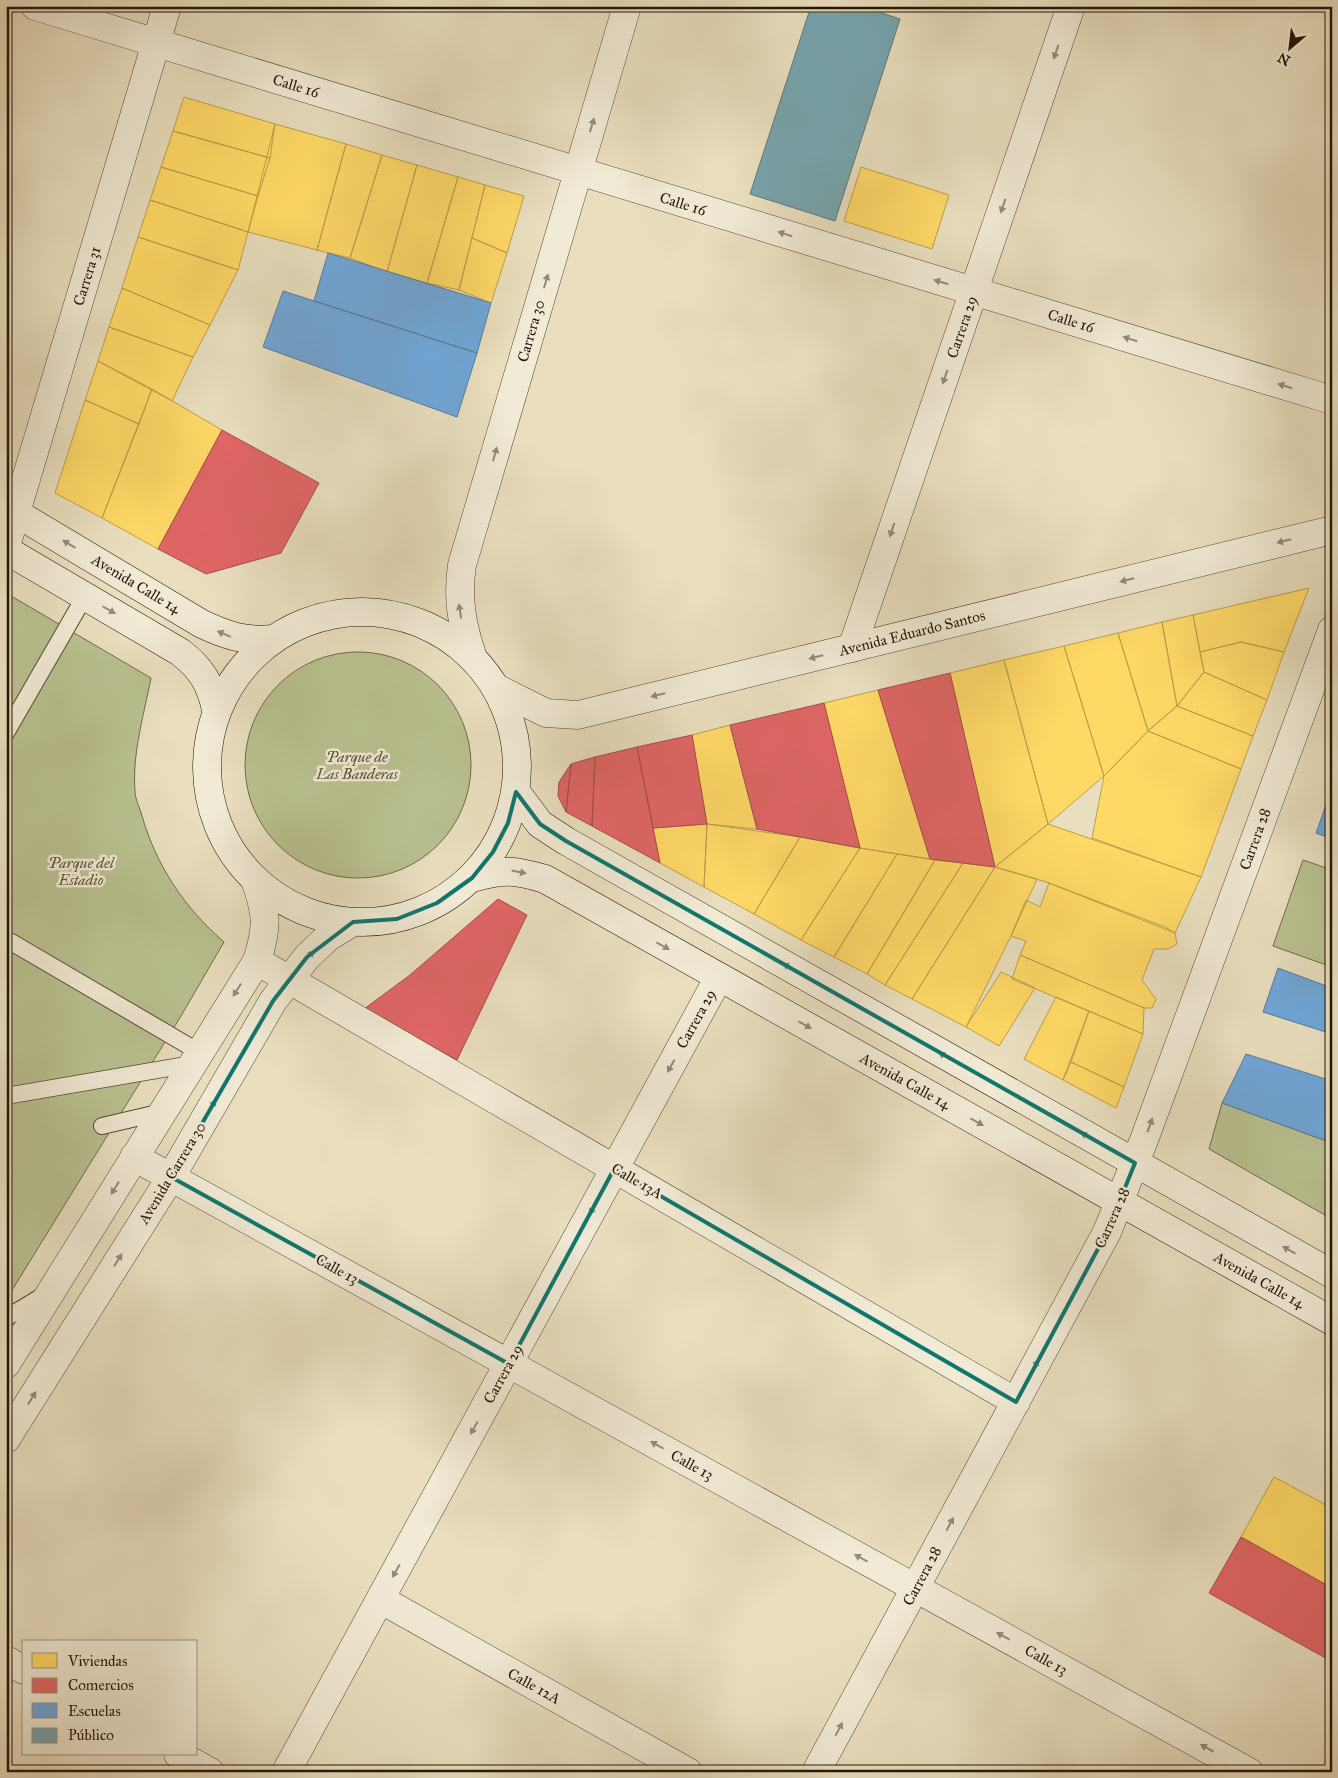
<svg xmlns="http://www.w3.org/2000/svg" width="1338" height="1778" font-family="'IM FELL Great Primer',serif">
	<rect width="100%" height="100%" fill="#e9dfbf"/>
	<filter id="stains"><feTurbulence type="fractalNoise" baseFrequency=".004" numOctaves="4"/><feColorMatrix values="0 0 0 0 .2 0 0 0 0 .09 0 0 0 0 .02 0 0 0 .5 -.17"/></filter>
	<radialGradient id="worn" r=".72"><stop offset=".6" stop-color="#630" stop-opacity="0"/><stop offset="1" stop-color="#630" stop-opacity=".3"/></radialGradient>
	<path fill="#b9c190" stroke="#6e6c4b" d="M 6,593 L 151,678 C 144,714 132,754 135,791 C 135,799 140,808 142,816 C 157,867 184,907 224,942 L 181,1016 L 6,1300 Z
		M245 765a113 113 0 1 1 226 0a113 113 0 1 1-226 0Z
		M 1303,860 L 1332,870 L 1332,967 L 1273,946 Z
		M 1222,1103 L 1332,1143 L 1332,1219 L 1209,1149 Z"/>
	<path fill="#ffd966" stroke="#bd9e49" d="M 184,97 L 275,124 L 270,158 L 173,131 Z
		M 275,124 L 346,144 L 317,250 L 248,232 Z
		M 173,131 L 270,158 L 258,196 L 161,167 Z
		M 346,144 L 382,155 L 350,258 L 317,250 Z
		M 382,155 L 417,165 L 387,272 L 350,258 Z
		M 417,165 L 458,177 L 427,283 L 387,272 Z
		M 161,167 L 258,196 L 248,232 L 150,200 Z
		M 861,167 L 949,195 L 932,249 L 844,221 Z
		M 458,177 L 485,185 L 459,290 L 427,283 Z
		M 485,185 L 524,196 L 507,253 L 472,238 Z
		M 150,200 L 248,232 L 238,270 L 138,237 Z
		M 138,237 L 238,270 L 210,325 L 122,288 Z
		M 472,238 L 507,253 L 491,303 L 459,290 Z
		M 122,288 L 210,325 L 193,357 L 109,327 Z
		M 109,327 L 193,357 L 172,401 L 98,361 Z
		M 98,361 L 152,389 L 139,424 L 85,400 Z
		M 152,389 L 222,430 L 158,549 L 102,518 Z
		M 85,400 L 139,424 L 102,518 L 55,493 Z
		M 1309,588 L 1284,652 L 1241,642 L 1200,652 L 1193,615 Z
		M 1193,615 L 1204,672 L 1177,706 L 1162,622 Z
		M 1162,622 L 1177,706 L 1148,731 L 1118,633 Z
		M 1118,633 L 1148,731 L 1104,776 L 1064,646 Z
		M 1241,642 L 1284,652 L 1267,700 L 1204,672 L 1200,652 Z
		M 1064,646 L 1104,776 L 1048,824 L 1004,660 Z
		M 1004,660 L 1048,824 L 995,867 L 950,673 Z
		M 1204,672 L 1267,700 L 1253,736 L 1177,706 Z
		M 878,690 L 930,859 L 860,848 L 824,703 Z
		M 1177,706 L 1253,736 L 1241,769 L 1148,731 Z
		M 730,725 L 757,829 L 707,824 L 692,735 Z
		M 1148,731 L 1241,769 L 1201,877 L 1092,838 L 1104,776 Z
		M 707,824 L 800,837 L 754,914 L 704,887 Z
		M 707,824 L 704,887 L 660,863 L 653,828 Z
		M 1048,824 L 1201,877 L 1175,933 L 1049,883 L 995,867 Z
		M 800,837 L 860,848 L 801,940 L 754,914 Z
		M 860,848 L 897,854 L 834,957 L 801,940 Z
		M 897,854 L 935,860 L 867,974 L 834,957 Z
		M 935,860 L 963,863 L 885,985 L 867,974 Z
		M 963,863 L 995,867 L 912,999 L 885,985 Z
		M 995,867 L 1037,879 L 1011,936 L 966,1027 L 912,999 Z
		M 1049,883 L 1165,927 L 1175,933 L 1177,944 L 1168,949 L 1154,949 L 1142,980 L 1156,999 L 1152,1008 L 1144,1008 L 1020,955 L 1026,941 L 1011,936 L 1026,900 L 1040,907 Z
		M 1020,955 L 1144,1008 L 1143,1034 L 1012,979 Z
		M 1001,972 L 1035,988 L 999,1046 L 966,1027 Z
		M 1056,997 L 1089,1011 L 1063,1080 L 1024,1059 Z
		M 1089,1011 L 1143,1034 L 1124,1087 L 1071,1062 Z
		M 1071,1062 L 1124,1087 L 1116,1108 L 1063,1080 Z
		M 1274,1477 L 1332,1508 L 1332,1588 L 1241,1537 Z"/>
	<path fill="#e06666" stroke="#a74e49" d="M 222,430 L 319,483 L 281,553 L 206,574 L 158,549 Z
		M 950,673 L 995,867 L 930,859 L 878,690 Z
		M 824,703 L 860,848 L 757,829 L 730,725 Z
		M 692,735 L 707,824 L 653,828 L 637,747 Z
		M 637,747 L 653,828 L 660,863 L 592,826 L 595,757 Z
		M 595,757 L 592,826 L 566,812 L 571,764 Z
		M 571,764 L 566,812 L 558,796 L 559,782 Z
		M 498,899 L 527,915 L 457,1060 L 364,1009 L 410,975 Z
		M 1241,1537 L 1332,1588 L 1332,1655 L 1329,1660 L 1209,1593 Z"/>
	<path fill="#6fa8dc" stroke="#587c9c" d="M 328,253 L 491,303 L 477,353 L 314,301 Z
		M 283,291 L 477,353 L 457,417 L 263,347 Z
		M 1332,788 L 1332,839 L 1316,833 Z
		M 1278,968 L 1332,988 L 1332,1034 L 1263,1012 Z
		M 1246,1054 L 1332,1081 L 1332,1143 L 1222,1103 Z"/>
	<path fill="#76a5af" stroke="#5d7a7c" d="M 811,6 L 861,6 L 900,19 L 835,221 L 750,194 Z"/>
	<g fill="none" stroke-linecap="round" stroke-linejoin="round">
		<defs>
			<path id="service" d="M 6,733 L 85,596
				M 6,939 L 199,1052
				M 6,1096 L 192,1064
				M 102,1126 L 162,1112
				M 6,1318 L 44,1295"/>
			<path id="minor" d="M 35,6 L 1332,400
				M 6,546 L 167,6
				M 852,648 L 1071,6
				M 257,961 L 1016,1402
				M 134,1157 L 1249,1772
				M 380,1599 L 688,1772
				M 6,1660 L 24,1670
				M 178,1754 L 210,1772
				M 286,1772 L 719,977
				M 816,1772 L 1107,1232 L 1144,1140 L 1332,630"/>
			<path id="tertiary" d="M 473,658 C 462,626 457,599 462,565 L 627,6
				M 496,688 L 546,713 L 578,715 L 1332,530
				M 6,1364 L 257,961 C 268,926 267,914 255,880
				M 6,1439 L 171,1177 L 273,1001 L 307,957 L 328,937 L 353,922"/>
			<path id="secondary" d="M 6,507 L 202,624 C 226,635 245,642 272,639
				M 6,550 L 180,652 C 201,668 211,684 216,710
				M207 767a155 155 0 1 1 310 0a155 155 0 1 1-310 0Z
				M 516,792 L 540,824 L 566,841 L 1332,1274
				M 472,878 C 503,869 515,870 545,879 L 1332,1321"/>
		</defs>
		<use href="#service" stroke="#544834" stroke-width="18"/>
		<use href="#minor" stroke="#544834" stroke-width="29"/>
		<use href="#tertiary" stroke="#544834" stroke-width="29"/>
		<use href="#secondary" stroke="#231606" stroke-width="29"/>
		<use href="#service" stroke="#f1ead5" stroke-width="16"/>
		<use href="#minor" stroke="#f1ead5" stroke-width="28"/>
		<use href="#tertiary" stroke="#f1ead5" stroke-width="28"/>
		<use href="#secondary" stroke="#f1ead5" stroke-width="28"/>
	</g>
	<defs><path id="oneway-solid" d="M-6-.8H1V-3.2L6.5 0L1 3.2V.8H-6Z" transform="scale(1.25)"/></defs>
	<g fill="#948b78">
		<use href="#oneway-solid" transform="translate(1056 52) rotate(109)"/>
		<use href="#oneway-solid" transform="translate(592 125) rotate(-73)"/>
		<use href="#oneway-solid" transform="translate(1003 206) rotate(109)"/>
		<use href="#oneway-solid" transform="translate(785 234) rotate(-163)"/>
		<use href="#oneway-solid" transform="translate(546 281) rotate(-74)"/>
		<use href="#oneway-solid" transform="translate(941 282) rotate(-163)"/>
		<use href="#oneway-solid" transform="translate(1130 339) rotate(-163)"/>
		<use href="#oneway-solid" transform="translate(945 377) rotate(109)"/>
		<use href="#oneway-solid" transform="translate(1285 386) rotate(-163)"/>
		<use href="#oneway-solid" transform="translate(495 454) rotate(-74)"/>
		<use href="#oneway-solid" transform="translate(892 530) rotate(109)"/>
		<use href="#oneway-solid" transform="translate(1284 541) rotate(166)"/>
		<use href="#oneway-solid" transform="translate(69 544) rotate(-149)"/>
		<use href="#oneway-solid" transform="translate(1127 580) rotate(166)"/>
		<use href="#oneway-solid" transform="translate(109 610) rotate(30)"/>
		<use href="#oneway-solid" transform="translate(460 611) rotate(-99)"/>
		<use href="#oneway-solid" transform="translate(224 634) rotate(-157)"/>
		<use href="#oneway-solid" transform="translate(816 657) rotate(166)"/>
		<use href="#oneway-solid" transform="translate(658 695) rotate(166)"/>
		<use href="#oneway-solid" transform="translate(519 872) rotate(11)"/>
		<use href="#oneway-solid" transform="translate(663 946) rotate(29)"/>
		<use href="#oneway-solid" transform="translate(309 956) rotate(-46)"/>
		<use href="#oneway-solid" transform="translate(789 967) rotate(-151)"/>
		<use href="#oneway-solid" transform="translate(237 990) rotate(122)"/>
		<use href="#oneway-solid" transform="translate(805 1025) rotate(29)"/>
		<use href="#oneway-solid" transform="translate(945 1056) rotate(-151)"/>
		<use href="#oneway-solid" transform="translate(671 1066) rotate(119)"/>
		<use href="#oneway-solid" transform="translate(212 1106) rotate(-60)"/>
		<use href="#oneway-solid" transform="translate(977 1122) rotate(29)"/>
		<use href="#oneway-solid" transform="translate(1150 1125) rotate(-70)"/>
		<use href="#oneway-solid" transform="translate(1087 1136) rotate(-151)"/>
		<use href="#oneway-solid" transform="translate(115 1188) rotate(122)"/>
		<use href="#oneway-solid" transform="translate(593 1208) rotate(118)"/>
		<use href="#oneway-solid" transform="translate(1289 1250) rotate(-151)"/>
		<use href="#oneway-solid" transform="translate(118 1260) rotate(-58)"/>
		<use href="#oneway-solid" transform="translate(1035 1366) rotate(-62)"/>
		<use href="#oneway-solid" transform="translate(32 1398) rotate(-58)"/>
		<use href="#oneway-solid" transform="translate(474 1428) rotate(119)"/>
		<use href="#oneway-solid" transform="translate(657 1445) rotate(-151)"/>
		<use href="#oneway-solid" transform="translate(950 1524) rotate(-62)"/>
		<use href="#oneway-solid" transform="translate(861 1558) rotate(-151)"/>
		<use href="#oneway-solid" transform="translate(396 1571) rotate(119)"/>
		<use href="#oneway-solid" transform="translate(1003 1636) rotate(-151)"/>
		<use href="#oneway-solid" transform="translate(839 1729) rotate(-62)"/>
		<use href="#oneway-solid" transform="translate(1207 1748) rotate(-151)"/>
	</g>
	<path fill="none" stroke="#0f766e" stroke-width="4" stroke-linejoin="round" d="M 516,792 L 540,824 L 566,841 L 1135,1163 L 1107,1232 L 1016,1402 L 614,1169 L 509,1364 L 171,1177 L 273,1001 L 307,957 L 353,922 L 397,919 L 437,903 L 472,878 L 493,852 L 508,823 Z"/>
	<g text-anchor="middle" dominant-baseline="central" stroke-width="5" stroke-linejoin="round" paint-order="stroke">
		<g font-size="15" fill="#231606" stroke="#f1ead5">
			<text transform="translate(296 86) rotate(17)">Calle 16</text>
			<text transform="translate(683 204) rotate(17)">Calle 16</text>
			<text transform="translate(87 276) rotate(-73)">Carrera 31</text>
			<text transform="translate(1071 321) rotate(17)">Calle 16</text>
			<text transform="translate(962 327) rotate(-71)">Carrera 29</text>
			<text transform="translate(531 331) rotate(-74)">Carrera 30</text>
			<text transform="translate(136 584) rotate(31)">Avenida Calle 14</text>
			<text transform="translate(912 633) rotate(-14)">Avenida Eduardo Santos</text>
			<text transform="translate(1255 839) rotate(-70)">Carrera 28</text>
			<text transform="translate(696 1019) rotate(-61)">Carrera 29</text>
			<text transform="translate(905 1081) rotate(29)">Avenida Calle 14</text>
			<text transform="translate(172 1173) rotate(-59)">Avenida Carrera 30</text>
			<text transform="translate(637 1181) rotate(30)">Calle 13A</text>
			<text transform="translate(1112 1218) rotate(-66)">Carrera 28</text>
			<text transform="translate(337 1269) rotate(29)">Calle 13</text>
			<text transform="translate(1259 1280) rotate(29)">Avenida Calle 14</text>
			<text transform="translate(503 1374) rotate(-61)">Carrera 29</text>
			<text transform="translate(692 1465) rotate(29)">Calle 13</text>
			<text transform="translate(922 1576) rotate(-62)">Carrera 28</text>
			<text transform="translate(1046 1660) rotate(29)">Calle 13</text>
			<text transform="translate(534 1686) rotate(29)">Calle 12A</text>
		</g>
		<g font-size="15" font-style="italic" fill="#585236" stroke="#f1ead5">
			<text x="357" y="757">Parque de<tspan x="357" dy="17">Las Banderas</tspan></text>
			<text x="81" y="863">Parque del<tspan x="81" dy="17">Estadio</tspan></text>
		</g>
	</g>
	<rect width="1338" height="1778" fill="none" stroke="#e9dfbf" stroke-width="25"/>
	<rect x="8" y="8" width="1323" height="1763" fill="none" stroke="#231606" stroke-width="2.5"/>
	<rect x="12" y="12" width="1313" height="1753" fill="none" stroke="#231606"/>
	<rect x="22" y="1640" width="175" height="115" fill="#f1ead5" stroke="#9f9582"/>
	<rect x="32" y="1653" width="25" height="15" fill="#ffd966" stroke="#9f9582"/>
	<text x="68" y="1666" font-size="15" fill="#231606">Viviendas</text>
	<rect x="32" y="1678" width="25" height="15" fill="#e06666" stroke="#9f9582"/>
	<text x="68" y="1690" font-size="15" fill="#231606">Comercios</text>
	<rect x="32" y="1703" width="25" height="15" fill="#6fa8dc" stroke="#9f9582"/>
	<text x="68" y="1716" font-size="15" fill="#231606">Escuelas</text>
	<rect x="32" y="1728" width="25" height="15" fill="#76a5af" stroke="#9f9582"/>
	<text x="68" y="1740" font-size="15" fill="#231606">Público</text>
	<g transform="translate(1290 48) rotate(208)" stroke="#f1ead5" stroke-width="4" paint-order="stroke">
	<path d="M0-4L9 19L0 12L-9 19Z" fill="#231606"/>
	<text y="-8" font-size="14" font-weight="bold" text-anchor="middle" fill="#231606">N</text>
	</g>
	<rect width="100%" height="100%" filter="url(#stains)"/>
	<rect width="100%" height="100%" fill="url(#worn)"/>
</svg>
